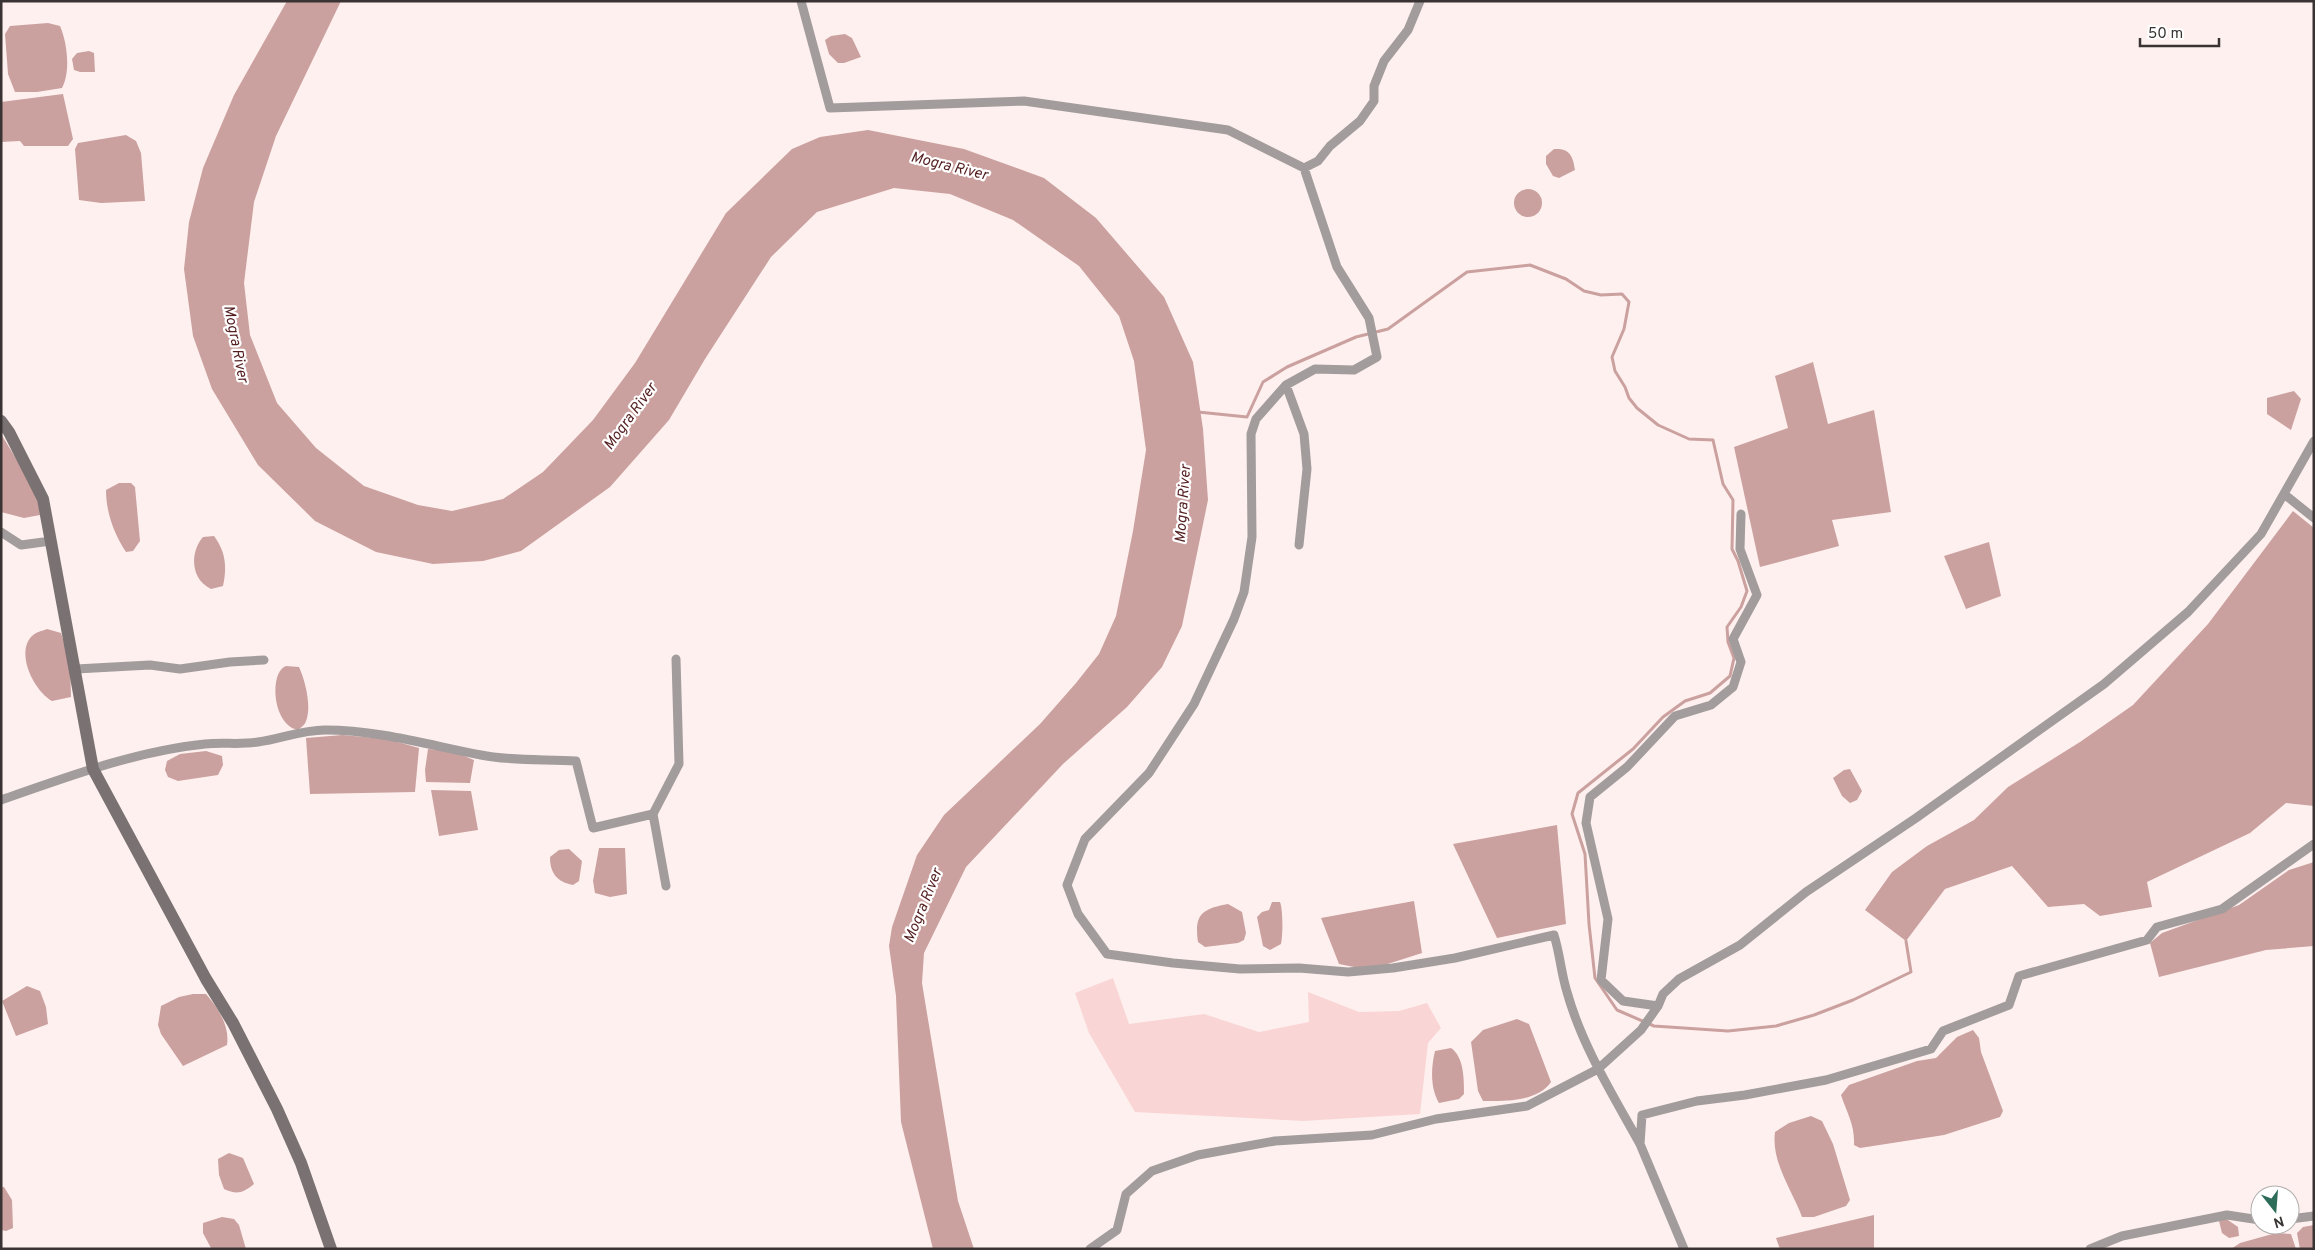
<svg xmlns="http://www.w3.org/2000/svg" width="2315" height="1250" font-family="Overpass,sans-serif">
	<rect width="100%" height="100%" fill="#fef0ef"/>
	<path fill="#f9d6d5" d="M 1113,978 L 1129,1024 L 1204,1014 L 1259,1032 L 1309,1022 L 1308,992 L 1359,1012 L 1399,1011 L 1427,1003 L 1441,1028 L 1428,1043 L 1420,1114 L 1303,1121 L 1135,1112 L 1089,1033 L 1075,993 Z"/>
	<path fill="#cba19f" d="M 287,1 L 341,1 L 276,136 L 254,202 L 244,283 L 250,335 L 277,403 L 316,448 L 364,486 L 418,505 L 452,511 L 503,499 L 543,472 L 593,420 L 635,363 L 726,213 L 792,149 L 820,137 L 868,130 L 964,149 L 1044,178 L 1096,218 L 1164,297 L 1193,362 L 1203,429 L 1208,500 L 1182,626 L 1162,667 L 1127,707 L 1063,764 L 966,867 L 924,953 L 922,983 L 958,1201 L 974,1249 L 933,1249 L 901,1122 L 896,996 L 889,946 L 892,927 L 917,855 L 944,815 L 1040,724 L 1076,683 L 1099,654 L 1116,616 L 1133,531 L 1146,450 L 1134,361 L 1119,316 L 1079,266 L 1013,220 L 950,194 L 894,188 L 817,212 L 771,257 L 705,359 L 669,420 L 610,487 L 521,551 L 483,561 L 433,564 L 376,552 L 315,521 L 258,465 L 212,389 L 193,336 L 184,269 L 189,222 L 203,168 L 234,95 Z
		M 48,23 L 60,26 C 67,42 71,71 62,88 L 37,92 L 15,92 L 8,74 L 5,34 L 10,26 Z
		M 845,34 L 852,38 L 861,57 L 844,63 L 838,63 L 829,54 L 825,40 L 831,36 Z
		M 89,51 L 94,53 L 95,72 L 80,72 L 74,70 L 72,59 L 77,53 Z
		M 63,94 L 73,139 L 68,146 L 24,146 L 20,141 L 1,142 L 1,102 Z
		M 126,135 L 136,141 L 141,153 L 145,201 L 101,203 L 79,200 L 75,149 L 78,143 Z
		M 1554,149 C 1569,148 1573,155 1575,170 L 1559,178 L 1553,176 L 1546,164 L 1546,156 Z
		M1514 203a14 14 0 1 1 28 0a14 14 0 1 1-28 0Z
		M 1813,362 L 1828,424 L 1874,410 L 1891,512 L 1832,520 L 1839,546 L 1760,567 L 1734,447 L 1788,428 L 1775,376 Z
		M 2294,391 L 2301,399 L 2291,430 L 2267,414 L 2267,398 Z
		M 1,434 L 39,496 L 40,515 L 24,518 L 1,512 Z
		M 119,483 L 131,483 L 135,487 L 140,541 L 133,551 L 126,552 C 114,534 106,512 106,490 Z
		M 2293,511 L 2314,528 L 2314,806 L 2286,803 L 2250,833 L 2147,882 L 2152,907 L 2100,916 L 2084,904 L 2048,907 L 2012,866 L 1945,889 L 1906,941 L 1865,910 L 1892,872 L 1927,846 L 1974,820 L 2008,787 L 2080,742 L 2133,705 L 2208,624 Z
		M 214,536 C 226,552 227,567 223,586 L 211,589 C 190,579 190,552 203,537 Z
		M 1989,542 L 2001,596 L 1966,609 L 1944,556 Z
		M 47,629 L 61,633 L 70,662 L 71,697 L 52,701 C 34,691 15,653 32,636 C 36,632 42,631 47,629 Z
		M 286,666 L 299,667 C 305,680 312,707 306,721 C 305,725 301,727 298,730 C 272,725 269,672 286,666 Z
		M 342,735 L 387,739 L 419,748 L 415,792 L 310,794 L 306,738 Z
		M 428,749 L 452,751 L 474,760 L 470,783 L 426,782 L 425,770 Z
		M 206,751 L 222,756 L 223,765 L 218,775 L 178,781 L 168,777 L 165,770 L 167,761 L 180,754 Z
		M 1850,769 L 1862,791 L 1857,800 L 1850,803 L 1842,796 L 1833,778 L 1844,770 Z
		M 431,790 L 471,791 L 478,830 L 439,836 Z
		M 1557,825 L 1566,924 L 1497,938 L 1453,844 Z
		M 599,848 L 625,848 L 627,894 L 610,897 L 595,893 L 593,881 Z
		M 569,849 L 582,861 L 579,881 L 573,885 C 557,882 550,873 550,857 L 559,850 Z
		M 2314,862 L 2314,946 L 2266,950 L 2159,977 L 2150,943 L 2162,933 L 2239,905 L 2289,870 Z
		M 1414,901 L 1422,953 L 1369,970 L 1339,964 L 1321,918 Z
		M 1272,902 L 1280,902 C 1283,909 1283,935 1281,944 L 1270,950 L 1263,946 L 1257,917 L 1262,912 L 1269,910 Z
		M 1228,904 L 1242,912 L 1246,933 L 1244,940 L 1238,943 L 1205,947 L 1198,942 C 1194,914 1202,909 1228,904 Z
		M 27,986 L 40,991 L 46,1007 L 48,1024 L 16,1036 L 2,1001 Z
		M 193,994 L 206,994 C 218,1008 230,1026 227,1045 L 183,1066 L 161,1034 L 158,1025 L 161,1006 L 179,997 Z
		M 1517,1019 L 1529,1024 L 1551,1082 C 1537,1102 1505,1101 1483,1101 L 1478,1091 L 1471,1042 L 1483,1030 Z
		M 1973,1030 L 1979,1038 L 1981,1052 L 2003,1111 L 2000,1117 L 1944,1135 L 1860,1148 L 1854,1145 C 1855,1125 1847,1113 1841,1095 L 1849,1085 L 1917,1061 L 1936,1058 L 1957,1037 Z
		M 1451,1048 C 1464,1057 1464,1079 1464,1094 L 1459,1099 L 1439,1103 C 1430,1088 1431,1067 1435,1051 Z
		M 1811,1116 L 1822,1121 L 1833,1144 L 1850,1200 L 1846,1206 L 1814,1217 L 1802,1217 C 1792,1190 1771,1162 1775,1132 L 1789,1123 Z
		M 229,1153 L 243,1158 L 254,1184 C 243,1193 237,1195 224,1189 L 219,1175 L 218,1159 Z
		M 1,1187 L 4,1187 L 12,1200 L 13,1228 L 6,1231 L 1,1230 Z
		M 1874,1215 L 1874,1249 L 1780,1249 L 1776,1238 Z
		M 222,1217 L 234,1219 L 239,1225 L 246,1249 L 211,1248 L 203,1233 L 203,1223 Z
		M 2225,1218 L 2238,1227 L 2239,1236 L 2229,1238 L 2222,1233 L 2219,1221 Z
		M 2314,1225 L 2314,1249 L 2300,1249 L 2297,1233 L 2303,1227 Z
		M 2276,1233 L 2291,1234 L 2296,1249 L 2231,1249 L 2240,1243 Z"/>
	<g fill="none" stroke-linecap="round" stroke-linejoin="round">
		<path stroke="#cba19f" stroke-width="3" d="M 1198,412 L 1247,417 L 1263,382 L 1287,367 L 1356,337 L 1388,329 L 1467,272 L 1530,265 L 1566,279 L 1584,291 L 1601,295 L 1622,294 L 1629,302 L 1624,329 L 1612,357 L 1615,371 L 1625,387 L 1629,398 L 1637,408 L 1658,425 L 1689,439 L 1713,440 L 1723,484 L 1733,500 L 1732,549 L 1738,561 L 1747,591 L 1741,607 L 1727,627 L 1728,642 L 1734,658 L 1730,676 L 1710,693 L 1685,701 L 1663,717 L 1633,749 L 1578,793 L 1572,814 L 1585,854 L 1589,924 L 1595,978 L 1617,1010 L 1654,1026 L 1728,1031 L 1776,1026 L 1814,1015 L 1853,1000 L 1911,972 L 1906,941"/>
		<path stroke="#a29c9c" stroke-width="9" d="M 801,1 L 830,108 L 1024,101 L 1228,130 L 1304,168 L 1318,161 L 1330,146 L 1360,121 L 1374,101 L 1374,86 L 1384,61 L 1408,30 L 1420,1
			M 1286,385 L 1256,419 L 1251,434 L 1252,537 L 1244,592 L 1234,619 L 1194,704 L 1149,773 L 1085,839 L 1067,885 L 1078,914 L 1107,954 L 1173,963 L 1240,969 L 1299,968 L 1348,972 L 1393,968 L 1455,958 L 1554,935 C 1560,954 1561,973 1567,992 C 1582,1046 1613,1095 1640,1144 L 1642,1115 L 1697,1101 L 1745,1095 L 1826,1080 L 1931,1049 L 1943,1031 L 2009,1005 L 2019,976 L 2147,940 L 2157,927 L 2222,909 L 2314,844
			M 2284,494 L 2314,518
			M 1,532 L 21,545 L 51,541
			M 1299,545 L 1307,469 L 1304,434 L 1286,385 L 1315,369 L 1354,370 L 1377,357 L 1369,318 L 1337,267 L 1304,168
			M 76,669 L 150,665 L 180,669 L 230,662 L 264,660
			M 1,800 C 67,777 136,751 205,744 C 223,742 240,745 258,742 C 281,739 301,730 325,730 C 378,730 429,745 481,755 C 508,761 547,759 576,761 L 593,828 L 653,814 L 666,886
			M 653,814 L 679,764 L 676,659
			M 1658,1006 L 1623,1001 L 1601,980 L 1608,919 L 1586,823 L 1590,797 L 1627,767 L 1675,716 L 1711,705 L 1733,687 L 1741,662 L 1733,639 L 1757,595 L 1740,549 L 1741,514
			M 1640,1144 L 1684,1249
			M 2290,1219 L 2314,1216
			M 1090,1249 L 1117,1230 L 1126,1194 L 1152,1171 L 1198,1155 L 1275,1141 L 1372,1135 L 1436,1119 L 1527,1106 L 1598,1069 L 1641,1030 L 1658,1006 L 1663,994 L 1679,979 L 1740,945 L 1806,892 L 1916,818 L 2104,684 L 2188,612 L 2261,534 L 2314,441
			M 2090,1249 L 2122,1236 L 2227,1215 L 2260,1220"/>
		<path stroke="#7a7272" stroke-width="12" d="M 1,421 L 9,432 L 43,499 L 93,769 L 206,979 L 233,1023 L 277,1109 L 301,1163 L 331,1249"/>
	</g>
	<g text-anchor="middle" dominant-baseline="central" stroke-width="4.5" stroke-linejoin="round" paint-order="stroke">
		<g font-size="15" font-style="italic" fill="#541f20" stroke="#fff">
			<text transform="translate(949 167) rotate(14)">Mogra River</text>
			<text transform="translate(235 344) rotate(79)">Mogra River</text>
			<text transform="translate(631 417) rotate(-54)">Mogra River</text>
			<text transform="translate(1184 504) rotate(-86)">Mogra River</text>
			<text transform="translate(924 906) rotate(-68)">Mogra River</text>
		</g>
	</g>
	<rect width="2315" height="1250" fill="none" stroke="#393433" stroke-width="5"/>
	<g transform="translate(2275 1210) rotate(163)"><circle r="24" fill="#ffffff" stroke="#b0aead"/>
	<path d="M0-4L9 19L0 12L-9 19Z" fill="#2c6c59"/>
	<text y="-8" font-size="14" font-weight="bold" text-anchor="middle" fill="#393433">N</text>
	</g>
	<path d="M2140 38v8h79v-8" fill="none" stroke="#393433" stroke-width="2.5"/>
	<text x="2148" y="38" font-size="15" fill="#393433" stroke="#ffffff" stroke-width="4" paint-order="stroke">50 m</text>
</svg>
